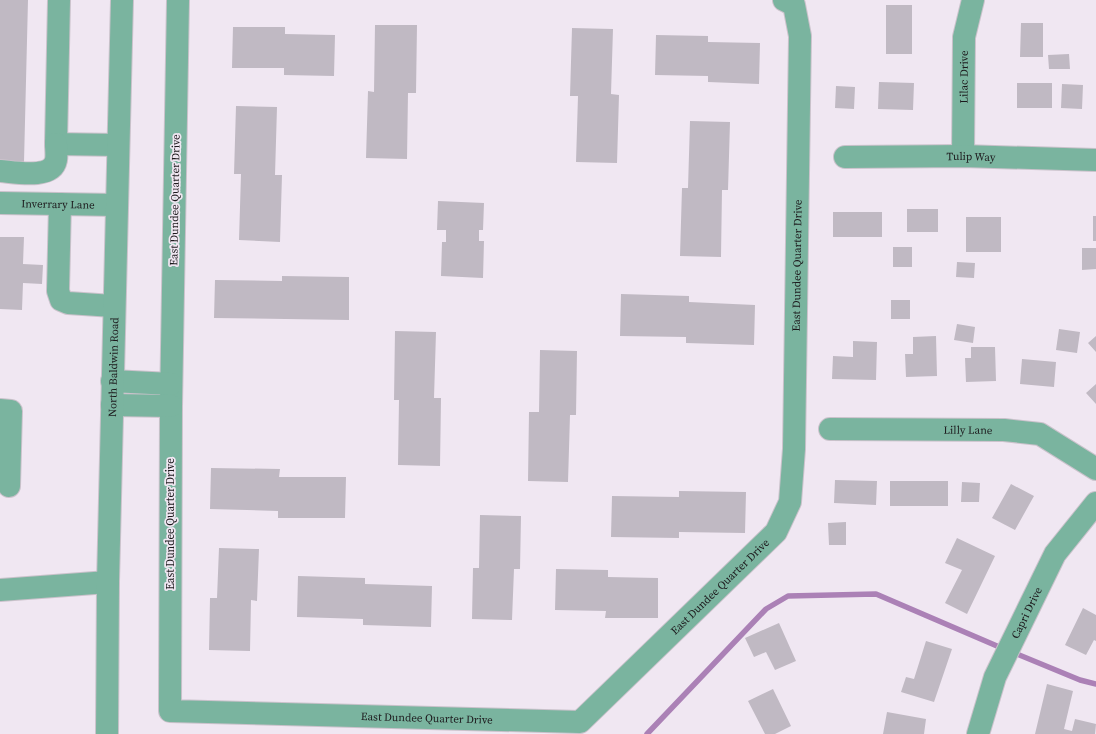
<svg xmlns="http://www.w3.org/2000/svg" width="1096" height="734" font-family="'Source Serif 4',serif">
	<rect width="100%" height="100%" fill="#f0e7f2"/>
	<g fill="none" stroke-linecap="round" stroke-linejoin="round">
		<path stroke="#ab81b6" stroke-width="5.5" d="M 1012,652 L 1080,680 L 1096,684
			M 647,734 L 766,609 L 788,596 L 876,594 L 1004,649"/>
	</g>
	<path fill="#c0b9c3" d="M 0,0 L 28,0 L 24,162 L 0,161 Z
		M 886,5 L 912,5 L 912,54 L 886,54 Z
		M 1021,23 L 1043,23 L 1043,57 L 1020,57 Z
		M 375,25 L 417,25 L 416,93 L 408,93 L 407,159 L 366,158 L 368,91 L 374,92 Z
		M 233,27 L 285,27 L 285,34 L 335,35 L 334,76 L 284,75 L 284,68 L 232,68 Z
		M 572,28 L 613,29 L 611,94 L 619,95 L 617,163 L 576,162 L 578,96 L 570,96 Z
		M 656,35 L 708,36 L 708,42 L 760,43 L 759,84 L 708,82 L 708,76 L 655,75 Z
		M 1069,54 L 1070,69 L 1049,69 L 1048,55 Z
		M 879,82 L 914,83 L 913,110 L 878,109 Z
		M 1017,83 L 1052,83 L 1052,108 L 1017,108 Z
		M 1062,84 L 1083,85 L 1082,109 L 1061,108 Z
		M 836,86 L 855,87 L 854,109 L 835,108 Z
		M 236,106 L 277,107 L 275,175 L 282,175 L 280,242 L 239,240 L 241,174 L 234,174 Z
		M 690,121 L 730,122 L 728,190 L 722,190 L 721,257 L 680,256 L 682,188 L 688,188 Z
		M 438,201 L 484,203 L 483,230 L 479,230 L 479,241 L 484,241 L 483,278 L 441,276 L 442,242 L 446,242 L 446,230 L 437,230 Z
		M 907,209 L 938,209 L 938,232 L 907,232 Z
		M 833,212 L 882,212 L 882,237 L 833,237 Z
		M 1093,216 L 1096,216 L 1096,241 L 1093,241 Z
		M 966,217 L 1001,217 L 1001,252 L 966,252 Z
		M 0,237 L 24,237 L 23,264 L 43,265 L 42,284 L 23,283 L 22,310 L 0,309 Z
		M 893,247 L 912,247 L 912,267 L 893,267 Z
		M 1082,248 L 1096,248 L 1096,269 L 1082,270 Z
		M 957,262 L 975,263 L 974,278 L 956,277 Z
		M 282,276 L 349,277 L 349,320 L 214,318 L 215,280 L 282,281 Z
		M 621,294 L 689,296 L 689,302 L 755,305 L 754,345 L 686,343 L 686,337 L 620,336 Z
		M 891,300 L 910,300 L 910,319 L 891,319 Z
		M 957,324 L 975,327 L 973,343 L 954,340 Z
		M 1059,329 L 1080,332 L 1077,353 L 1056,350 Z
		M 395,331 L 436,332 L 434,398 L 441,398 L 440,466 L 398,465 L 399,400 L 394,400 Z
		M 936,336 L 937,376 L 906,377 L 905,354 L 913,354 L 913,337 Z
		M 1096,336 L 1096,352 L 1088,343 Z
		M 853,341 L 877,342 L 876,380 L 832,379 L 833,356 L 853,357 Z
		M 971,347 L 995,347 L 996,381 L 966,382 L 965,358 L 971,358 Z
		M 540,350 L 577,351 L 576,415 L 570,415 L 568,482 L 528,481 L 529,412 L 539,412 Z
		M 1022,359 L 1056,362 L 1054,387 L 1020,384 Z
		M 1096,384 L 1096,404 L 1086,393 Z
		M 211,468 L 280,469 L 279,477 L 346,477 L 345,518 L 278,518 L 278,511 L 210,509 Z
		M 835,480 L 877,481 L 876,505 L 834,503 Z
		M 890,481 L 948,481 L 948,506 L 890,506 Z
		M 962,482 L 980,483 L 979,502 L 961,502 Z
		M 1011,484 L 1034,496 L 1015,530 L 992,518 Z
		M 679,491 L 746,492 L 745,533 L 679,532 L 679,538 L 611,537 L 612,496 L 679,497 Z
		M 480,515 L 521,516 L 520,569 L 514,569 L 512,620 L 472,619 L 473,568 L 479,568 Z
		M 846,522 L 846,545 L 829,545 L 828,523 Z
		M 957,538 L 995,556 L 967,614 L 945,603 L 962,570 L 945,563 Z
		M 219,548 L 259,549 L 257,601 L 251,600 L 250,651 L 209,650 L 210,598 L 217,598 Z
		M 556,569 L 608,570 L 608,577 L 658,578 L 658,618 L 605,618 L 606,611 L 555,610 Z
		M 298,576 L 365,578 L 365,584 L 432,586 L 431,627 L 363,625 L 363,619 L 297,617 Z
		M 1083,608 L 1096,615 L 1096,641 L 1094,640 L 1086,655 L 1065,645 Z
		M 779,623 L 796,661 L 775,670 L 766,652 L 754,657 L 745,638 Z
		M 926,641 L 952,649 L 934,702 L 901,692 L 906,677 L 914,679 Z
		M 1047,684 L 1073,691 L 1064,729 L 1072,731 L 1075,719 L 1096,724 L 1095,734 L 1035,734 Z
		M 773,689 L 791,726 L 775,734 L 765,734 L 748,701 Z
		M 887,712 L 926,719 L 924,734 L 883,734 Z"/>
	<g fill="none" stroke-linecap="round" stroke-linejoin="round">
		<defs>
			<g id="minor">
				<path d="M 59,0 L 56,144 L 118,145"/>
				<path id="s1" d="M 178,0 L 171,406 L 170,711 L 580,722 L 776,532 L 790,502 L 794,449 L 800,36 L 794,5 L 784,0"/>
				<path id="s2" d="M 963,156 L 964,37 L 973,0"/>
				<path id="s3" d="M 845,157 L 963,156 L 1096,160"/>
				<path d="M 0,171 C 14,172 52,180 56,160 C 57,155 56,149 56,144"/>
				<path id="s4" d="M 0,203 L 116,205"/>
				<path d="M 60,204 L 58,291 L 61,300 L 68,303 L 113,306"/>
				<path d="M 112,381 L 171,384"/>
				<path d="M 112,405 L 171,406"/>
				<path d="M 0,410 L 11,411 L 9,486"/>
				<path id="s5" d="M 830,429 L 1004,430 L 1040,434 L 1096,469"/>
				<path d="M 0,590 L 108,582"/>
				<path id="s6" d="M 107,734 L 108,582 L 122,0"/>
				<path id="s7" d="M 978,734 L 995,677 L 1055,554 L 1096,503"/>
			</g>
		</defs>
		<use href="#minor" stroke="#cac2cb" stroke-width="24"/>
		<use href="#minor" stroke="#7ab49f" stroke-width="22"/>
	</g>
	<g text-anchor="middle" dominant-baseline="central" stroke-width="3.5" stroke-linejoin="round" paint-order="stroke">
		<g font-size="11" fill="#1c191c" stroke="#f0e7f2">
			<text stroke="none"><textPath href="#s2" startOffset="79">Lilac Drive</textPath></text>
			<text stroke="none"><textPath href="#s3" startOffset="126">Tulip Way</textPath></text>
			<text transform="translate(175 200) rotate(-89)">East Dundee Quarter Drive</text>
			<text stroke="none"><textPath href="#s4" startOffset="58">Inverrary Lane</textPath></text>
			<text stroke="none"><textPath href="#s1" startOffset="1664">East Dundee Quarter Drive</textPath></text>
			<text stroke="none"><textPath href="#s6" startOffset="367">North Baldwin Road</textPath></text>
			<text stroke="none"><textPath href="#s5" startOffset="138">Lilly Lane</textPath></text>
			<text transform="translate(170 524) rotate(-90)">East Dundee Quarter Drive</text>
			<text stroke="none"><textPath href="#s1" startOffset="1316">East Dundee Quarter Drive</textPath></text>
			<text stroke="none"><textPath href="#s7" startOffset="131">Capri Drive</textPath></text>
			<text stroke="none"><textPath href="#s1" startOffset="968">East Dundee Quarter Drive</textPath></text>
		</g>
	</g>
</svg>
